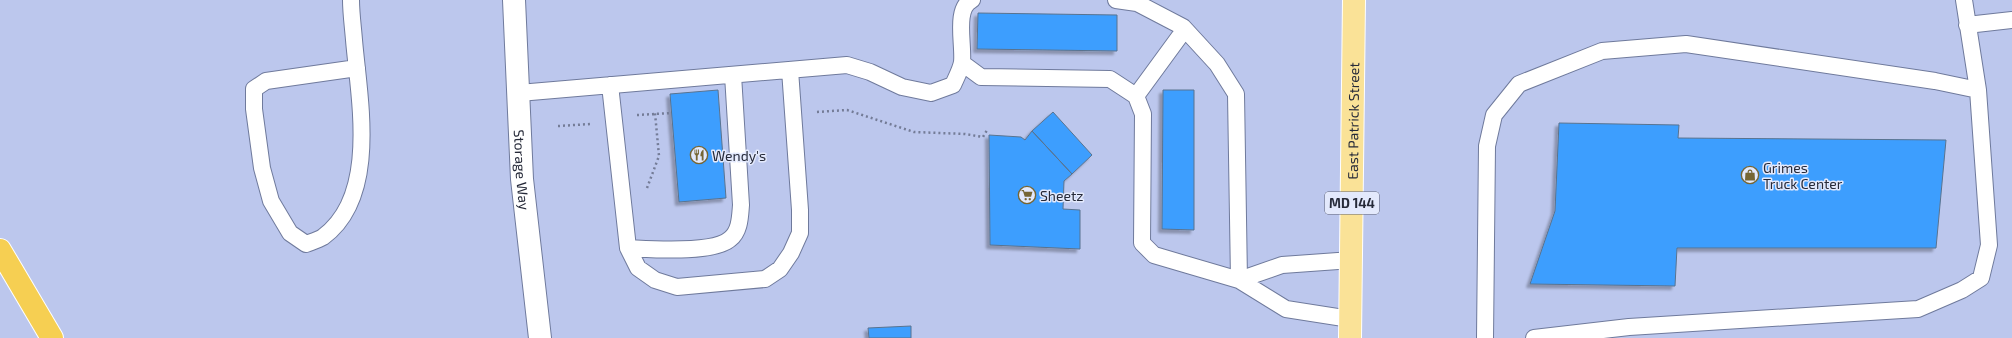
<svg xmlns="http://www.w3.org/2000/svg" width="2012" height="338" font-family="'Exo 2',sans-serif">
	<defs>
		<filter id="shadow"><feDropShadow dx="-3.5" dy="3.5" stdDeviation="1" flood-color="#0004"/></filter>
	</defs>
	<rect width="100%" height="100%" fill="#bcc7ed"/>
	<path fill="#3e9efe" stroke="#59738f" filter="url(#shadow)" d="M 978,13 L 1117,15 L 1117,51 L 977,49 Z
		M 718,90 L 726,198 L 679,202 L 670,94 Z
		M 1163,90 L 1194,90 L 1194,230 L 1162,229 Z
		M 1053,112 L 1092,155 L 1072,174 L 1032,131 Z
		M 1559,123 L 1679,125 L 1678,138 L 1946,140 L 1936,248 L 1677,248 L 1675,286 L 1530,284 L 1555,211 Z
		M 1032,131 L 1072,174 L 1064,181 L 1063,209 L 1080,210 L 1080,249 L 990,245 L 989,135 L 1021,137 L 1025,140 Z
		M 911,326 L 911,338 L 869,338 L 868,328 Z"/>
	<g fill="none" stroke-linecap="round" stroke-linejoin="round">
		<defs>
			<path id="lane" d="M 351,0 C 351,13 353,27 354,40 C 359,99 379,196 323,237 C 318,240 311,242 306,244 L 290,233 L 271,201 L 262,168 L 254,109 L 254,89 L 266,81 L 357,68
				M 1116,0 L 1137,3 L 1183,27 L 1217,64 L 1236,94 L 1239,280
				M 1967,25 L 2012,20
				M 962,63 L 981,77 L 1110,79 L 1136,96 L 1143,114 L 1142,243 L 1154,255 L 1239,280 L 1286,309 L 1350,319
				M 610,85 L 628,248 L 638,268 L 655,280 L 677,287 L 765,279 L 780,269 L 791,253 L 800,233 L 800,210 L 790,70
				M 519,93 L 847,65 L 870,72 L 902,87 L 931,93 L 953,85 C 956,78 961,69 962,62 C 964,45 954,8 972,0
				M 1136,96 L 1185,29
				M 628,248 C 651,249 713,254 730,239 C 740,231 740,217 741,205 L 733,75
				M 1239,280 L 1282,265 L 1352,260
				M 1485,338 L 1487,146 L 1494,115 L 1519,84 L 1602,51 L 1686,44 L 1935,81 L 1978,90 L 1964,0
				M 1534,338 L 1629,327 L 1918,309 L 1962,290 L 1981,278 L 1989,245 L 1978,90"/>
			<g id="street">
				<path id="s1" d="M 514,0 L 522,179 L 540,338"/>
			</g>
			<g id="primary">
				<path id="s2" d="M 1350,338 L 1354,0"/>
			</g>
			<path id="highway" d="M 0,250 L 52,338"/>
		</defs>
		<use href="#lane" stroke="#6f7a9c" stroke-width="18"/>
		<use href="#street" stroke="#6f7a9c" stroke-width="24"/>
		<use href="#primary" stroke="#fff" stroke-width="24"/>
		<use href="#highway" stroke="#fff" stroke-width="24"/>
		<path stroke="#747c97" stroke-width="2.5" stroke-dasharray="2 3" stroke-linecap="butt" d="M 817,112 L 847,110 L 914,132 L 965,134 L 983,137 L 987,130
			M 637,115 L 672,113
			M 558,126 L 591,124
			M 647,188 L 659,156 L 655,113"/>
		<use href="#lane" stroke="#fff" stroke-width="16"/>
		<use href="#street" stroke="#fff" stroke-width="22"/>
		<use href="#primary" stroke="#fae297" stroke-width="22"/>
		<use href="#highway" stroke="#f6cf52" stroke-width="22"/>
	</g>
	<defs>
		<symbol id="restaurant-ring" viewBox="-11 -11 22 22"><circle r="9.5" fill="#e3e9fc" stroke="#766634" stroke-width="1.5"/><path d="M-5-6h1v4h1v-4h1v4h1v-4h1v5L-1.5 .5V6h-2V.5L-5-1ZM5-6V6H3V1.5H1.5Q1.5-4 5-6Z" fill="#766634"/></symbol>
		<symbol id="shop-ring" viewBox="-11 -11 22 22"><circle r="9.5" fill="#e3e9fc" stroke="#766634" stroke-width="1.5"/><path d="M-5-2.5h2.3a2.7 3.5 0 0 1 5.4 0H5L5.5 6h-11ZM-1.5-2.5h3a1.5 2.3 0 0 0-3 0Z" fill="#766634"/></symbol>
		<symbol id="supermarket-ring" viewBox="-11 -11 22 22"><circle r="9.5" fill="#e3e9fc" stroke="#766634" stroke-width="1.5"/><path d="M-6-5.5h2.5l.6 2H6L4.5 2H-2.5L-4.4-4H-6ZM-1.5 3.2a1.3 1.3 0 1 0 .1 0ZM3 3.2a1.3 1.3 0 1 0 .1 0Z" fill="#766634"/></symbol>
	</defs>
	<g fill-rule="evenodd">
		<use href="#restaurant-ring" x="689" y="145" width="20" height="20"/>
		<use href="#shop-ring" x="1740" y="165" width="20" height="20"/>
		<use href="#supermarket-ring" x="1017" y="185" width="20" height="20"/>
	</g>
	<g text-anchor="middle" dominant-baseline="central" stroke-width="3" stroke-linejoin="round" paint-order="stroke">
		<rect fill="#e3e9fc" stroke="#5f6374" stroke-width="1" x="1325" y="192" width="54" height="22" rx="3"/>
		<g font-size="13" font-weight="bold" fill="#262a39">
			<text x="1352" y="203">MD 144</text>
		</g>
		<g font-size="14" fill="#262a39" stroke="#e3e9fc">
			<text stroke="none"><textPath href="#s2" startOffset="217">East Patrick Street</textPath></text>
			<text stroke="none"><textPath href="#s1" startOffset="170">Storage Way</textPath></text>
		</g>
		<g font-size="14" fill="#262a39" stroke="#e3e9fc" text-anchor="start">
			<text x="712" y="155">Wendy's</text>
			<text x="1763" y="167">Grimes<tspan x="1763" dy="16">Truck Center</tspan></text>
			<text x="1040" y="195">Sheetz</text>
		</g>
	</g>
</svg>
